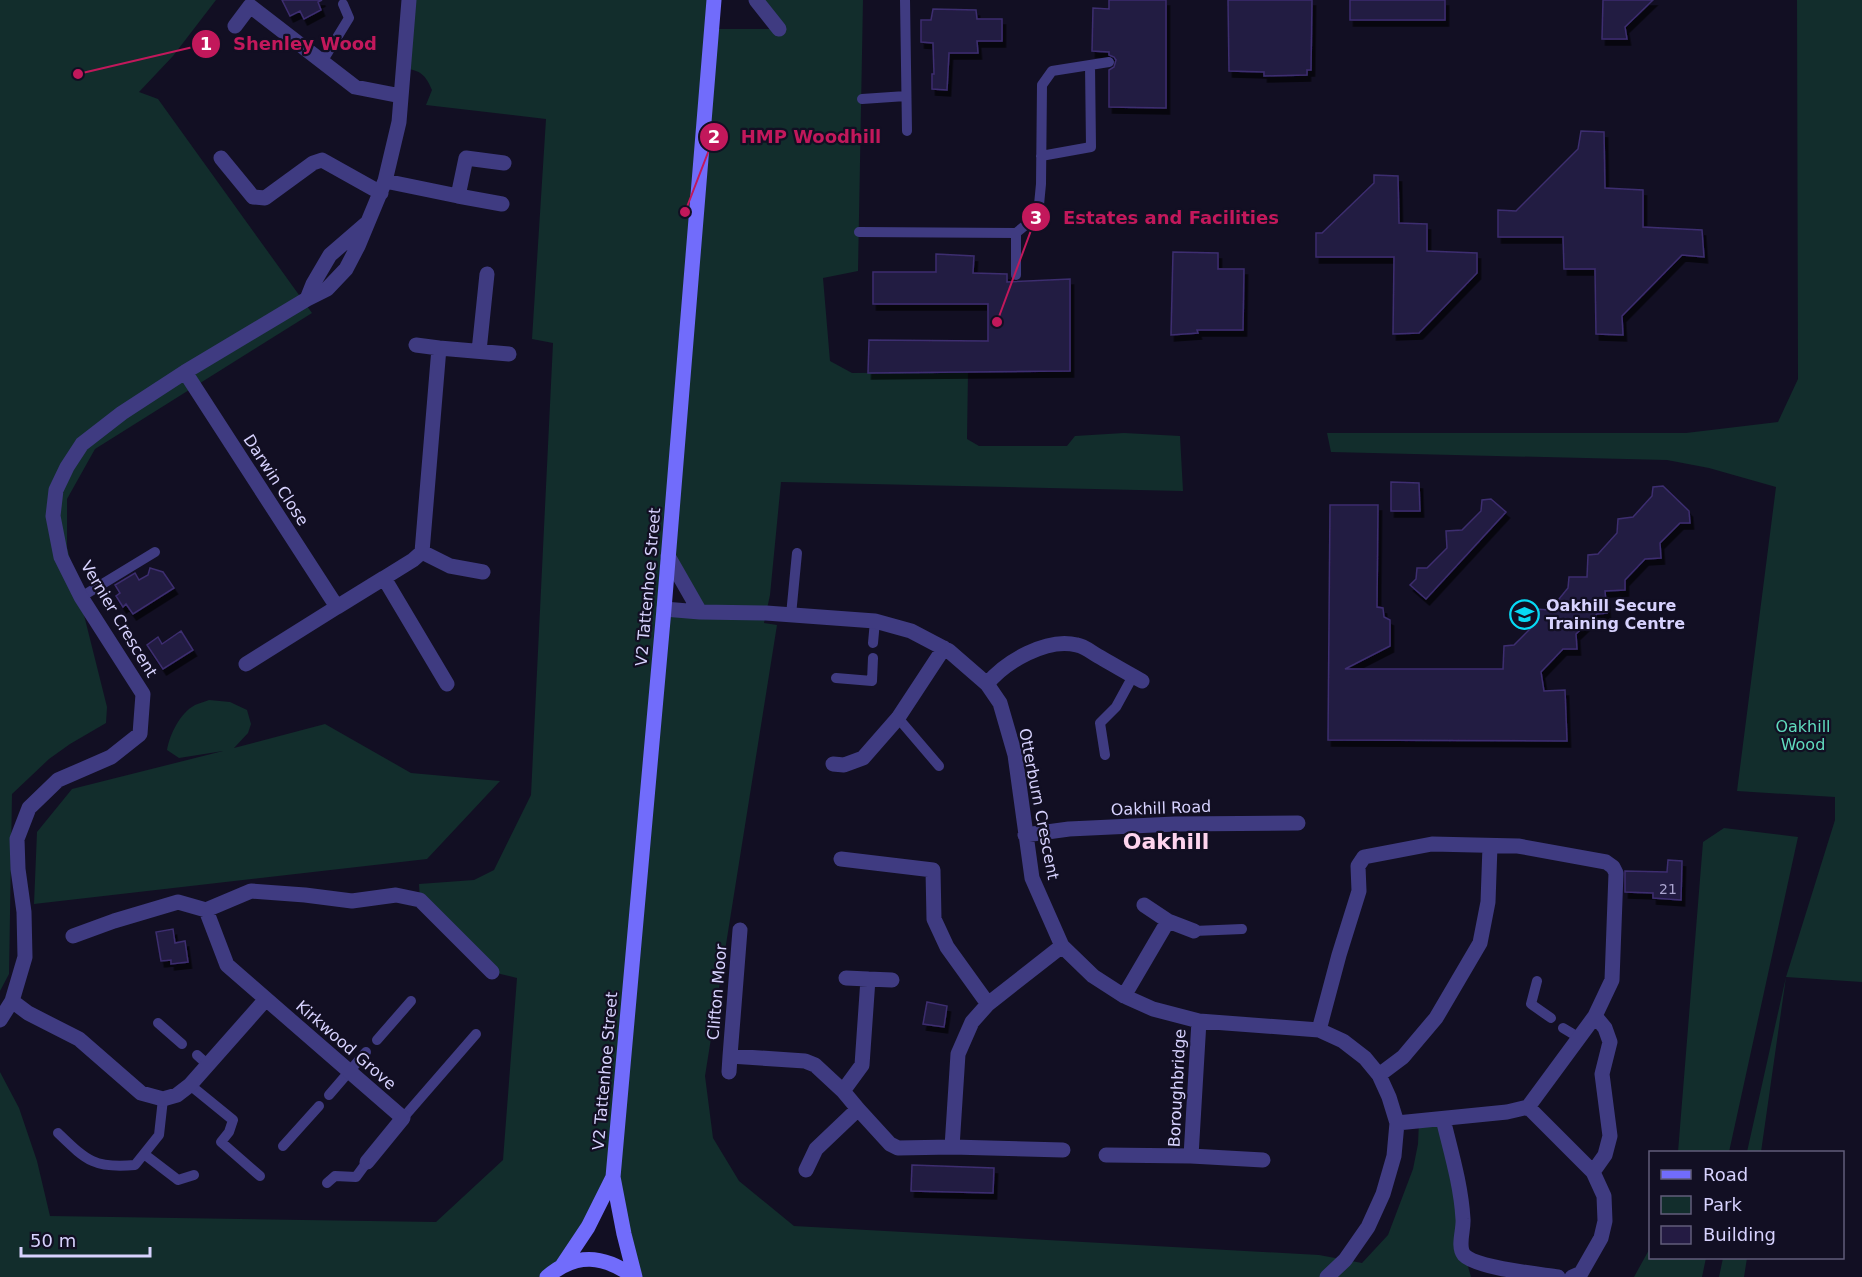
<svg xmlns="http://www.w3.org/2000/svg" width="1862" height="1277" font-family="'DejaVu Sans',sans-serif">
	<defs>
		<filter id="shadow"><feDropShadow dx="3.5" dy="6" stdDeviation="0" flood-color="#0009"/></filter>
	</defs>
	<rect width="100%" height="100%" fill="#120f23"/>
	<path fill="#122d2c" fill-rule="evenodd" d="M 0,0 L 216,0 L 173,56 L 139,92 L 158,99 L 312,313 L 95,449 L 67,499 L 67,547 L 107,707 L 106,723 L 70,744 L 49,759 L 12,794 L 9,974 L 0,991 Z
		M 409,0 L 714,0 L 713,29 L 778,29 L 756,0 L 863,0 L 858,271 L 823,278 L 830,361 L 852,373 L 968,372 L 967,439 L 979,446 L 1067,446 L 1075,436 L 1124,433 L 1180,436 L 1183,491 L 781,482 L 770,595 L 764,623 L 777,625 L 705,1076 L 713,1138 L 739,1181 L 794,1226 L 1319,1255 L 1362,1263 L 1388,1235 L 1413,1169 L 1418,1144 L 1419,1121 L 1443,1119 L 1465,1256 L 1471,1277 L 635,1277 L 613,1179 L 547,1277 L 0,1277 L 0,1072 L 19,1108 L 37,1161 L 50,1216 L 436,1222 L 503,1160 L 517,978 L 492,972 L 420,900 L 419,884 L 474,880 L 494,870 L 531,795 L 553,343 L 532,339 L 546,119 L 426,105 L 432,90 C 425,74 421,71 404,68 ZM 669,557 L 699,612 L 664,609 Z
		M 1797,0 L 1862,0 L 1862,982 L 1786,977 L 1761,1152 L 1747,1152 L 1786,977 L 1835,820 L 1835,797 L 1737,791 L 1776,487 L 1709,468 L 1667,460 L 1331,452 L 1327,433 L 1686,433 L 1778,422 L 1798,379 Z
		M 209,700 L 230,702 L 247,710 L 251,724 L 248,733 L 234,748 L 325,724 L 411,773 L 500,781 L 427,859 L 34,904 L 37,832 L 72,789 L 223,751 L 179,758 L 167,750 C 170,734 180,713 195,705 C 199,703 205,702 209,700 Z
		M 1724,828 L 1798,837 L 1729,1152 L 1678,1152 L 1703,842 Z
		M 1650,1248 L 1650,1258 L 1706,1258 L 1702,1277 L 1634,1277 Z
		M 1723,1258 L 1747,1258 L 1744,1277 L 1719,1277 Z"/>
	<path fill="#241b43" stroke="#3c2e6f" stroke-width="1.5" filter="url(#shadow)" d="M 282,0 L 322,0 L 318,2 L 321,10 L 304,19 L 300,11 L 290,16 Z
		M 1109,0 L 1166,0 L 1166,108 L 1109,107 L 1109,70 L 1114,67 L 1116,60 L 1114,57 L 1109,55 L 1109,52 L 1092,51 L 1093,8 L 1109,9 Z
		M 1228,0 L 1312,0 L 1311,70 L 1307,70 L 1307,75 L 1264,76 L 1264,72 L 1229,71 Z
		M 1350,0 L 1445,0 L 1445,20 L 1350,20 Z
		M 1603,0 L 1653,0 L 1625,27 L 1627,39 L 1602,39 Z
		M 933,9 L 976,10 L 977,19 L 1002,19 L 1002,41 L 977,41 L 978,53 L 949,53 L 947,90 L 932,89 L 932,74 L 934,74 L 933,43 L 921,42 L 921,20 L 931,20 Z
		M 1581,131 L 1604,132 L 1605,188 L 1643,190 L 1643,227 L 1702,230 L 1704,257 L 1682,255 L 1622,316 L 1623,335 L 1596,334 L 1595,269 L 1564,269 L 1563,237 L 1498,237 L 1498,210 L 1516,211 L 1578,149 Z
		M 1374,175 L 1398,176 L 1399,223 L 1427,224 L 1427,251 L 1477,253 L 1477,273 L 1419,333 L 1393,334 L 1394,257 L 1316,257 L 1316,233 L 1322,233 L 1374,183 Z
		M 1173,252 L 1218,253 L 1218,269 L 1244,269 L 1243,330 L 1197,330 L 1198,333 L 1171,335 Z
		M 936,254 L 974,256 L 973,273 L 1007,274 L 1007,282 L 1070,279 L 1070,371 L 868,373 L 869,340 L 988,341 L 988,304 L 873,304 L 873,272 L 936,272 Z
		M 1391,482 L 1419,483 L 1420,511 L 1391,511 Z
		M 1663,486 L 1689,511 L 1690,523 L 1680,523 L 1660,543 L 1661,558 L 1645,559 L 1625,580 L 1625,590 L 1605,591 L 1607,613 L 1597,614 L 1576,634 L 1577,649 L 1563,649 L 1541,672 L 1544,691 L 1565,690 L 1567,741 L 1328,740 L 1330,505 L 1378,505 L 1377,607 L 1383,608 L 1384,617 L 1390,620 L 1390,646 L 1345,669 L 1503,669 L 1504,646 L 1514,645 L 1534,625 L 1536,609 L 1550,610 L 1568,588 L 1569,577 L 1587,577 L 1588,555 L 1598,554 L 1617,533 L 1618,519 L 1633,517 L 1652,496 L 1653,487 Z
		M 1491,499 L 1506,512 L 1426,599 L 1410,585 L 1416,579 L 1417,568 L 1427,568 L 1447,548 L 1446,531 L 1462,530 L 1481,511 L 1482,500 Z
		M 150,568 L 163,572 L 174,588 L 133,614 L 126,604 L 123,607 L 116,596 L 120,593 L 115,585 L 135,573 L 139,580 L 148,575 Z
		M 181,631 L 193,650 L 163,669 L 147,645 L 158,637 L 162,644 Z
		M 1668,860 L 1682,861 L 1681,900 L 1653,898 L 1653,893 L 1625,892 L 1625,871 L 1667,872 Z
		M 173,929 L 175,943 L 185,941 L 188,962 L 171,964 L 171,960 L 161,961 L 156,932 Z
		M 927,1002 L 947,1006 L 944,1027 L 923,1024 Z
		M 912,1165 L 994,1168 L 993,1193 L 911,1191 Z"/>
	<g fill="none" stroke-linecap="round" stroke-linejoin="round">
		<path stroke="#3f3b81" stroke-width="10" d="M 905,0 L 907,131
			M 322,62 L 349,18 L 343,4
			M 862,99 L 906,96
			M 1041,156 L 1091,147 L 1090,65
			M 859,232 L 1016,233 L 1038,215 L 1041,184 L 1042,85 L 1052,71 L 1109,62
			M 1016,275 L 1016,233
			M 81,597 L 155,552
			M 791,615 L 797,553
			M 873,643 L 875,621
			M 836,678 L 872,681 L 873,658
			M 898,718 L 939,766
			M 1105,755 L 1100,723 L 1116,707 L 1133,676
			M 1194,931 L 1242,929
			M 1537,981 L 1531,1004 L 1551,1018
			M 158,1023 L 182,1044
			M 1563,1028 L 1578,1037
			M 377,1040 L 411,1001
			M 197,1055 L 208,1065
			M 190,1085 L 233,1120 L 229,1132 L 221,1142 L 260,1176
			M 329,1095 L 366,1052
			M 403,1118 L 476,1034
			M 58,1133 C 86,1160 94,1169 135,1165 L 159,1135 L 163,1099
			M 283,1146 L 319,1106
			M 144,1154 L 178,1180 L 194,1175
			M 327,1183 L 335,1176 L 356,1177 L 367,1162"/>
		<path stroke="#3f3b81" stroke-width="15" d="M 756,0 L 779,29
			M 235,26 L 250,6 L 355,87 L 401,96
			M 221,158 L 253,197 L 265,198 L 313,163 L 322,160 L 381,193
			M 385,181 L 458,196 L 466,158 L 504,163
			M 458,196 L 502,204
			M 307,299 L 313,284 L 330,255 L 367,223
			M 416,345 L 439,348 L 422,552
			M 439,348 L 509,354
			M 479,351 L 487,274
			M 185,372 L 337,607 L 246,664
			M 668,556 L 700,612
			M 384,578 L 413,560 L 422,552 L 450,566 L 483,572
			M 337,607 L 384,578 L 447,684
			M 664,609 L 700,612 L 766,613 L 875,621 L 911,631 L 949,651 L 987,684 L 1000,703 L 1015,755 L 1032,878 L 1062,946 L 1093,976 L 1124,996 L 1153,1009 L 1199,1021 L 1319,1030 L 1343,1041 L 1365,1058 L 1379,1075 L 1389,1097 L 1397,1123 L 1394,1156 L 1383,1194 L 1368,1227 L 1345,1260 L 1327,1277
			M 987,684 C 1005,662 1047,637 1077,645 C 1084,646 1091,652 1098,656 C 1112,664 1127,673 1142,681
			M 833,764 L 844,765 L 863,758 L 898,718 L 944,648
			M 1025,835 L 1069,829 L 1175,824 L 1298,823
			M 841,859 L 933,870 L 934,919 L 947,947 L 988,1004
			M 206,910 L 227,965 L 266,999
			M 1168,921 L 1194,931
			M 73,936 L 114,921 L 178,902 L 206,910 L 251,891 L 305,895 L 352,901 L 396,895 L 420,900 L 492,972
			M 1062,946 L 988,1004 L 972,1022 L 958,1054 L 952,1147 L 1063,1150
			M 846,978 L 868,979 L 862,1065 L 843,1091 L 858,1109
			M 868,979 L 892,980
			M 1124,996 L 1168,921 L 1144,905
			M 12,1001 L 28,1013 L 79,1039 L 141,1093 L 163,1099 L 177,1095 L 190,1085 L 266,999 L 403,1118 L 367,1162
			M 0,1020 L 12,1001 L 25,957 L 24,912 L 18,869 L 17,839 L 29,808 L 58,780 L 111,757 L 140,734 L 143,694 L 81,597 L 61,557 L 53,516 L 56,490 L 67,467 L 82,444 L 122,413 L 185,372 L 307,299 L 327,289 L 346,269 L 358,246 L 385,181 L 399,122 L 409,0
			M 1199,1021 L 1191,1156 L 1263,1160
			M 1319,1030 L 1339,955 L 1359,891 L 1358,866 L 1364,857 L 1432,844 L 1518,846 L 1606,862 L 1613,867 L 1616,873 L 1612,980 L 1595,1016 L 1528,1107 L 1507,1112 L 1397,1123
			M 730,1056 L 740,930
			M 729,1072 L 730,1056 L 805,1061 L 815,1065 L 843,1091
			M 1379,1075 L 1403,1057 L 1436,1018 L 1480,943 L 1488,902 L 1490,846
			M 1528,1107 L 1593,1172 L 1604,1196 L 1605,1221 L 1601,1238 L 1581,1273 L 1572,1277
			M 1443,1119 C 1451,1152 1461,1185 1463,1219 C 1464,1230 1457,1246 1464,1255 C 1476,1268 1539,1274 1558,1277
			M 1106,1155 L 1191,1156
			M 806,1170 L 816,1149 L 858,1109 L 890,1144 L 898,1148 L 952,1147
			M 1593,1172 L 1605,1155 L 1610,1136 L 1602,1074 L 1610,1042 L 1605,1028 L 1595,1016"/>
		<path stroke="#716cfb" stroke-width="15" d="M 562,1266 L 588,1227 L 613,1177
			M 547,1277 C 576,1252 604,1255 634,1277
			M 635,1277 L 624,1234 L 613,1177 L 664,609 L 714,0"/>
	</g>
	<defs>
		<symbol id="school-ring" viewBox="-11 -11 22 22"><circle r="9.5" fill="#120f23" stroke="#07daf5" stroke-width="1.5"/><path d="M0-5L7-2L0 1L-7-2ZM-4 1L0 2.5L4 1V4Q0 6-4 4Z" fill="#07daf5"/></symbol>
	</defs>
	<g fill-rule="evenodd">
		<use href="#school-ring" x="1508" y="598" width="33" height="33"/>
	</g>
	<g text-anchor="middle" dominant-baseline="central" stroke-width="4.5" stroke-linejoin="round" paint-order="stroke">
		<g font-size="14" fill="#aaa4cf">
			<text x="1668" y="889">21</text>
		</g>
		<g font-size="16" fill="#d7d2fe" stroke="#120f23">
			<text transform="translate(276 480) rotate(57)">Darwin Close</text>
			<text transform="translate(648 587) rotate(-85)">V2 Tattenhoe Street</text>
			<text transform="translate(119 619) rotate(59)">Vernier Crescent</text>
			<text transform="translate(1039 804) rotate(79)">Otterburn Crescent</text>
			<text transform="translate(1161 808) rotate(-2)">Oakhill Road</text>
			<text transform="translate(717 992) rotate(-85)">Clifton Moor</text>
			<text transform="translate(346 1045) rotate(41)">Kirkwood Grove</text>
			<text transform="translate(605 1071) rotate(-85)">V2 Tattenhoe Street</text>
			<text transform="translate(1177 1088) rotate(-87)">Boroughbridge</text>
		</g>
		<g font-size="16" font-weight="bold" fill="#d7d2fe" stroke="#120f23" text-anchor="start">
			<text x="1546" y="605">Oakhill Secure<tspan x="1546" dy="18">Training Centre</tspan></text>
		</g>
		<g font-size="16" fill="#60dcbe" stroke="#120f23">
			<text x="1803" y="726">Oakhill<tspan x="1803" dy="18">Wood</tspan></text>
		</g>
		<g font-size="22" font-weight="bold" fill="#fed4ee" stroke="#120f23">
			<text x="1166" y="841">Oakhill</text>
		</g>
	</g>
	<path fill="none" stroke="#c2185b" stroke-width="2" d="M78 74L206 44M685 212L714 137M997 322L1036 217"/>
	<g fill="#c2185b" stroke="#120f23" stroke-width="2">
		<circle cx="78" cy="74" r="6"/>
		<circle cx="685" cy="212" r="6"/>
		<circle cx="997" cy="322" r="6"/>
		<circle cx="206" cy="44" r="15"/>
		<circle cx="714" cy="137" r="15"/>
		<circle cx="1036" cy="217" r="15"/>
	</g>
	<g font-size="18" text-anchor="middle" font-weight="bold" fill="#fff">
		<text x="206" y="50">1</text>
		<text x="714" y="143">2</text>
		<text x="1036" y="224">3</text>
	</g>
	<g font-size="18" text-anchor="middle" font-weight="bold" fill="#c2185b" stroke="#120f23" stroke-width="4.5" stroke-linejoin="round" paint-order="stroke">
		<text x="305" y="50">Shenley Wood</text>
		<text x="811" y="143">HMP Woodhill</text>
		<text x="1171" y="224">Estates and Facilities</text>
	</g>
	<rect x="1649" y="1151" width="195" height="108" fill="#120f23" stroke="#615d7b" stroke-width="1.5"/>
	<rect x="1661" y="1170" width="30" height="9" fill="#716cfb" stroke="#615d7b" stroke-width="1.5"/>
	<text x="1703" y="1181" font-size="18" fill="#d7d2fe">Road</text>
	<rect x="1661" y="1196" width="30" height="18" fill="#122d2c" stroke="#615d7b" stroke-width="1.5"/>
	<text x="1703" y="1211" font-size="18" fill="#d7d2fe">Park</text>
	<rect x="1661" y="1226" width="30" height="18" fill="#241b43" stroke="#615d7b" stroke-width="1.5"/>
	<text x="1703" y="1241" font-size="18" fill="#d7d2fe">Building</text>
	<path d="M21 1247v9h129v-9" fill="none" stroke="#d7d2fe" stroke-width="3"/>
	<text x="30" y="1247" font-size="18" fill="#d7d2fe" stroke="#120f23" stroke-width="4.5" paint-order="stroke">50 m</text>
</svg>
